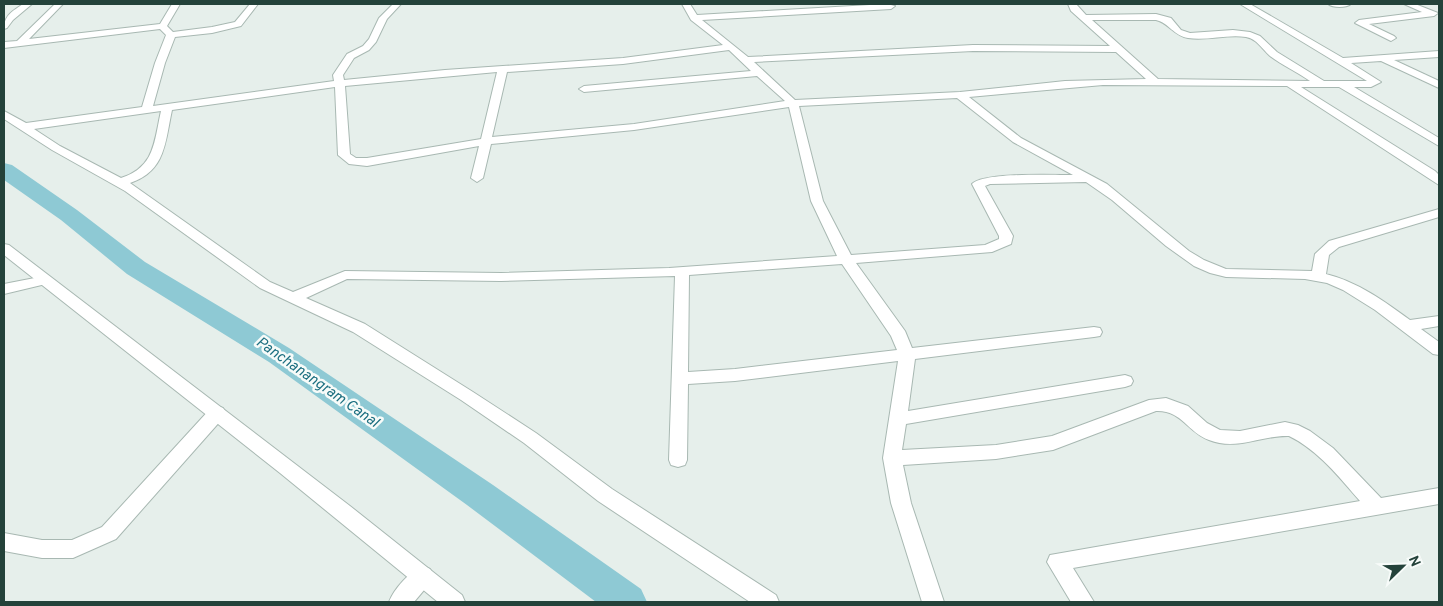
<svg xmlns="http://www.w3.org/2000/svg" width="1443" height="606" font-family="Overpass,sans-serif">
	<rect width="100%" height="100%" fill="#e6efeb"/>
	<g fill="none" stroke-linecap="round" stroke-linejoin="round">
		<path fill="#8ec9d4" fill-rule="evenodd" d="M 4,163 L 12,165 L 77,210 L 145,262 L 289,348 L 493,485 L 641,589 L 647,602 L 596,602 L 467,505 L 269,362 L 127,274 L 61,220 L 4,180 Z"/>
		<defs>
			<path id="minor" d="M 23,4 L 32,4 L 13,20 L 7,28 L 4,29 C 4,15 13,11 23,4 Z
				M 55,4 L 63,4 L 29,39 L 160,24 L 172,4 L 180,4 L 167,26 L 173,32 L 212,27 L 235,22 L 250,4 L 258,4 L 241,26 L 212,33 L 175,37 L 165,63 L 153,106 L 334,81 L 333,75 L 347,54 L 363,46 L 369,39 L 379,18 L 393,4 L 401,4 L 387,19 L 376,42 L 369,50 L 354,58 L 343,75 L 344,80 L 445,70 L 623,58 L 723,45 L 691,20 L 682,4 L 690,4 L 697,15 L 887,4 L 895,6 L 891,9 L 702,20 L 748,57 L 973,45 L 1110,46 L 1071,11 L 1068,4 L 1076,4 L 1086,15 L 1156,14 L 1171,18 L 1181,30 L 1190,33 L 1233,30 L 1250,32 L 1260,36 L 1277,52 L 1324,81 L 1367,81 L 1240,4 L 1250,4 L 1343,58 L 1439,51 L 1439,57 L 1394,60 L 1439,81 L 1439,88 L 1381,61 L 1351,63 L 1381,82 L 1371,87 L 1354,87 L 1439,138 L 1439,146 L 1339,87 L 1301,87 L 1435,171 L 1439,175 L 1439,185 L 1287,86 L 1103,85 L 969,97 L 1021,138 L 1107,184 L 1189,251 L 1204,260 L 1226,269 L 1312,271 L 1315,254 L 1329,241 L 1439,209 L 1439,217 L 1339,247 L 1329,255 L 1326,274 C 1358,282 1384,301 1410,320 L 1439,316 L 1439,326 L 1421,329 L 1439,342 L 1439,355 L 1433,354 L 1375,310 L 1343,290 L 1327,283 L 1305,279 L 1226,277 L 1210,273 L 1194,266 L 1166,246 L 1112,200 L 1086,182 L 990,184 L 985,186 L 1013,236 L 1011,244 L 992,252 L 856,263 L 905,331 L 912,348 L 1094,327 L 1100,328 L 1102,332 L 1100,336 L 1094,337 L 915,359 L 908,411 L 1125,375 L 1131,377 L 1133,381 L 1131,385 L 1125,387 L 906,424 L 902,450 L 996,445 L 1052,436 L 1149,400 L 1166,398 L 1188,406 L 1207,423 L 1220,430 L 1240,431 L 1285,422 L 1298,425 L 1310,431 L 1333,448 L 1381,498 L 1439,488 L 1439,504 L 1073,568 L 1094,602 L 1071,602 L 1047,562 L 1050,555 L 1360,501 C 1339,477 1318,450 1289,436 C 1261,435 1237,451 1209,440 C 1187,432 1182,410 1156,411 L 1053,450 L 996,459 L 903,465 L 911,503 L 944,602 L 922,602 L 891,503 L 883,458 L 898,361 L 735,381 L 688,384 L 687,460 L 685,465 L 678,467 L 671,465 L 669,460 L 675,276 L 501,281 L 347,279 L 306,298 L 365,324 L 473,392 L 536,433 L 612,489 L 776,595 L 779,602 L 750,602 L 598,501 L 524,443 L 461,400 L 353,332 L 260,288 L 125,191 L 52,150 L 4,119 L 4,111 L 26,123 L 142,107 L 155,63 L 166,35 L 160,29 L 4,48 L 4,42 L 17,41 ZM 1092,20 L 1156,20 C 1169,23 1174,36 1188,38 C 1207,41 1227,34 1246,37 C 1257,39 1262,49 1270,56 C 1282,65 1297,72 1310,81 L 1158,79 ZM 729,50 L 751,71 L 584,86 L 579,89 L 584,92 L 757,76 L 785,101 L 634,124 L 492,137 L 507,72 L 623,64 ZM 973,51 L 1116,52 L 1146,79 L 1065,81 L 960,92 L 795,100 L 754,62 ZM 497,72 L 481,139 L 367,158 L 356,158 L 350,154 L 345,86 ZM 335,87 L 338,155 L 349,164 L 367,166 L 479,146 L 471,178 L 477,182 L 483,178 L 491,144 L 634,130 L 789,107 L 811,201 L 837,256 L 669,268 L 501,273 L 345,271 L 293,292 L 270,282 L 130,183 C 166,171 165,142 172,110 ZM 957,98 L 1013,142 L 1073,175 C 1054,175 983,172 972,184 L 999,236 L 999,239 L 985,245 L 851,255 L 823,201 L 799,106 ZM 161,111 C 154,142 155,167 121,178 L 60,146 L 34,129 ZM 842,264 L 891,336 L 897,350 L 735,369 L 688,372 L 689,275 Z
				M 1328,4 L 1351,4 C 1346,8 1333,8 1328,4 Z
				M 1404,4 L 1415,4 L 1438,13 L 1434,16 L 1369,24 L 1394,36 L 1396,38 L 1391,41 L 1355,23 L 1359,20 L 1422,12 Z
				M 45,276 L 50,277 L 52,280 L 50,283 L 4,294 L 4,284 Z
				M 217,406 L 223,408 L 226,413 L 223,418 L 116,539 L 73,558 L 42,558 L 4,551 L 4,533 L 42,540 L 72,540 L 102,527 L 211,408 Z
				M 423,566 L 430,569 L 434,576 L 430,583 L 414,602 L 389,602 C 394,589 410,571 423,566 Z"/>
			<path id="tertiary" d="M 4,244 L 9,245 L 350,506 L 462,595 L 465,602 L 438,602 L 280,473 L 4,255 Z"/>
		</defs>
		<use href="#minor" stroke="#a8b8b2" stroke-width="2"/>
		<use href="#tertiary" stroke="#a8b8b2" stroke-width="2"/>
		<use href="#minor" fill="#fff" fill-rule="evenodd"/>
		<use href="#tertiary" fill="#fff" fill-rule="evenodd"/>
	</g>
	<g text-anchor="middle" dominant-baseline="central" stroke-width="5" stroke-linejoin="round" paint-order="stroke">
		<g font-size="15" font-style="italic" fill="#1c6f80" stroke="#f7fbf9">
			<text transform="translate(317 383) rotate(35)">Panchanangram Canal</text>
		</g>
	</g>
	<rect width="1443" height="606" fill="none" stroke="#24423a" stroke-width="10"/>
	<g transform="translate(1403 566) rotate(67)" stroke="#f7fbf9" stroke-width="4" paint-order="stroke">
	<path d="M0-4L9 19L0 12L-9 19Z" fill="#24423a"/>
	<text y="-8" font-size="14" font-weight="bold" text-anchor="middle" fill="#24423a">N</text>
	</g>
</svg>
